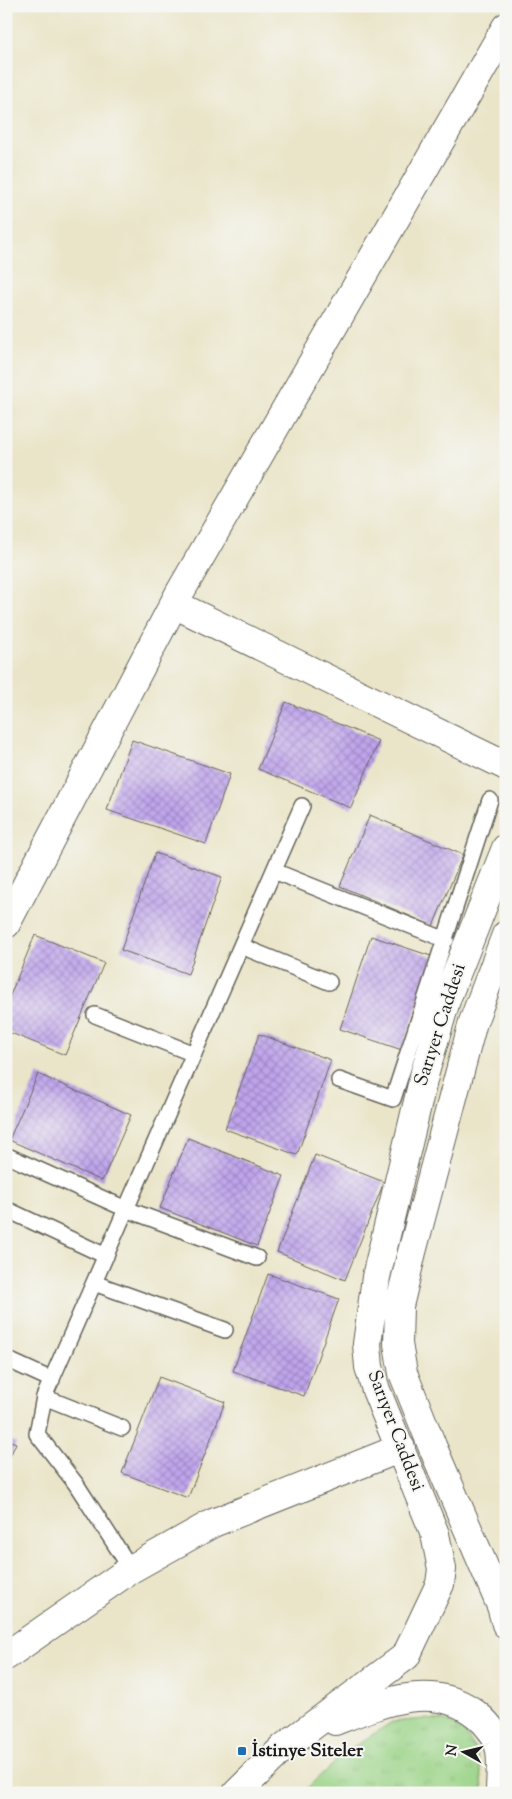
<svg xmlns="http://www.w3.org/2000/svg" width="512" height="1799" font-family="'Sorts Mill Goudy',serif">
	<defs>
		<pattern id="grass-tufts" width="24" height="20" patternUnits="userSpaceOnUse" patternTransform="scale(1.25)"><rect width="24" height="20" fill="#9ad386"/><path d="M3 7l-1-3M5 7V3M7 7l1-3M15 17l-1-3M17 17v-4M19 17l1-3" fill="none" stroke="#84b573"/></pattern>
		<pattern id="building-cross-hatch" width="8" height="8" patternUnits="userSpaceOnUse" patternTransform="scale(1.25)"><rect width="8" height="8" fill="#c0a4ed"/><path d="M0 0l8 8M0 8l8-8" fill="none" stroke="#9b85bf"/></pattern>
	</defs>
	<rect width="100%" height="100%" fill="#f6f6f2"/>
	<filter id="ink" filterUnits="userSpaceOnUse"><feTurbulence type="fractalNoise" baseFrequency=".02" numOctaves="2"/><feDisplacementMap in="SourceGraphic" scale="10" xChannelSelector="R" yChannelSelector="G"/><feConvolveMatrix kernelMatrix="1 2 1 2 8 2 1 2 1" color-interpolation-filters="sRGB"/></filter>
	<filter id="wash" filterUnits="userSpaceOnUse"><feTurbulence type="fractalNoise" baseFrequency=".0096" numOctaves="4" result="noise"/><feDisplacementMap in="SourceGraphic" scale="20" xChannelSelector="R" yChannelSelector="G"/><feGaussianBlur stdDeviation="1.12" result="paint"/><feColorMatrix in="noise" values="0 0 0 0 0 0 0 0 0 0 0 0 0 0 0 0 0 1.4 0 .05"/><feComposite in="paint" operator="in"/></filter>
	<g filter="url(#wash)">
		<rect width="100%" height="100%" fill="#eae5c9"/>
		<path fill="url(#grass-tufts)" stroke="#5b7851" d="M 424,1719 C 432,1720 444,1719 451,1723 C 477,1737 482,1766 483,1793 L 302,1793 L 344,1753 L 392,1722 Z"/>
		<g id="blocks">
			<path fill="url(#building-cross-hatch)" d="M 286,702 L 379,741 L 351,808 L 258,769 Z
				M 132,740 L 230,774 L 206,844 L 107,810 Z
				M 370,815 L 463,855 L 433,926 L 340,886 Z
				M 155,853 L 222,877 L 188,974 L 121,950 Z
				M 35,935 L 104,963 L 65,1055 L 6,1031 L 6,1005 Z
				M 371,936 L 434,957 L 402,1050 L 340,1029 Z
				M 259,1034 L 331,1060 L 297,1155 L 225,1129 Z
				M 38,1074 L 131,1115 L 102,1181 L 9,1140 Z
				M 188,1138 L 284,1176 L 257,1246 L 160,1208 Z
				M 315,1155 L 384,1182 L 345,1280 L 277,1252 Z
				M 268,1274 L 339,1299 L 304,1396 L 233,1371 Z
				M 159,1377 L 225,1402 L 188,1498 L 122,1473 Z
				M 6,1439 L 16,1443 L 6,1465 Z"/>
		</g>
	</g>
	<g filter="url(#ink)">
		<use href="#blocks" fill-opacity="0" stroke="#646259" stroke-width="1"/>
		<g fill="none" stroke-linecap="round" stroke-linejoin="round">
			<defs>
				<path id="lane" d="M 274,871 L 446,940
					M 241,946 L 329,982
					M 95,1015 L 194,1054
					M 339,1080 L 393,1099 L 490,800
					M 10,1157 L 126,1209 L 257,1258
					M 10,1211 L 106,1256
					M 94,1283 L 225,1330
					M 6,1359 L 52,1380
					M 44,1397 L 122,1428
					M 131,1569 L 76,1484 L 37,1434 L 44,1397 L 302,806"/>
				<path id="street" d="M 174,604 L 506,766
					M 6,924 L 179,594 L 506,27
					M 6,1656 L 131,1569 L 213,1523 L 401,1448"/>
				<path id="primary" d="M 506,935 L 473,1022 L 412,1252 L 399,1306 L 398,1344 L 403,1373 L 433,1448 L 501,1606 L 506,1624
					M 335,1721 C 381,1703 434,1680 477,1715 C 488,1724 497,1736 500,1750 C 502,1763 500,1779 500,1793
					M 237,1793 L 284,1747 L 406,1656 L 440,1584 L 442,1569 L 435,1534 L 376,1390 L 369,1367 L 367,1344 L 376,1277 L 425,1072 L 447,997 L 506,848"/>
			</defs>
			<use href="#lane" stroke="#646259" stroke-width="18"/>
			<use href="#street" stroke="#646259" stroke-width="30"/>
			<use href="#primary" stroke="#646259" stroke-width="30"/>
			<use href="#lane" stroke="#fff" stroke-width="15"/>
			<use href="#street" stroke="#fff" stroke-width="28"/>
			<use href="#primary" stroke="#fff" stroke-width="28"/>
		</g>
	</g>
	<rect fill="#1f6fb2" stroke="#f6f6f2" stroke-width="2" x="237" y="1746" width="10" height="10" rx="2.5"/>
	<g text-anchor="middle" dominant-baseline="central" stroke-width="4" stroke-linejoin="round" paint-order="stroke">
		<g font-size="19" fill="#1c1c1c" stroke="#f6f6f2">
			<text transform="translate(441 1025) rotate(-72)">Sarıyer Caddesi</text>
			<text transform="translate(395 1431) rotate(69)">Sarıyer Caddesi</text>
		</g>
		<g font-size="19" font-weight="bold" fill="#1c1c1c" stroke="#f6f6f2" text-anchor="start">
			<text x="252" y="1751">İstinye Siteler</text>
		</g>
	</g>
	<rect width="512" height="1799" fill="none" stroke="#f6f6f2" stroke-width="25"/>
	<g transform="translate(464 1752) rotate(278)" stroke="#f6f6f2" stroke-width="4" paint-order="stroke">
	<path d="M0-4L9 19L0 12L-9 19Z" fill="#1c1c1c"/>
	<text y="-8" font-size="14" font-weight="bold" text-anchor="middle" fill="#1c1c1c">N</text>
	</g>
</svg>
